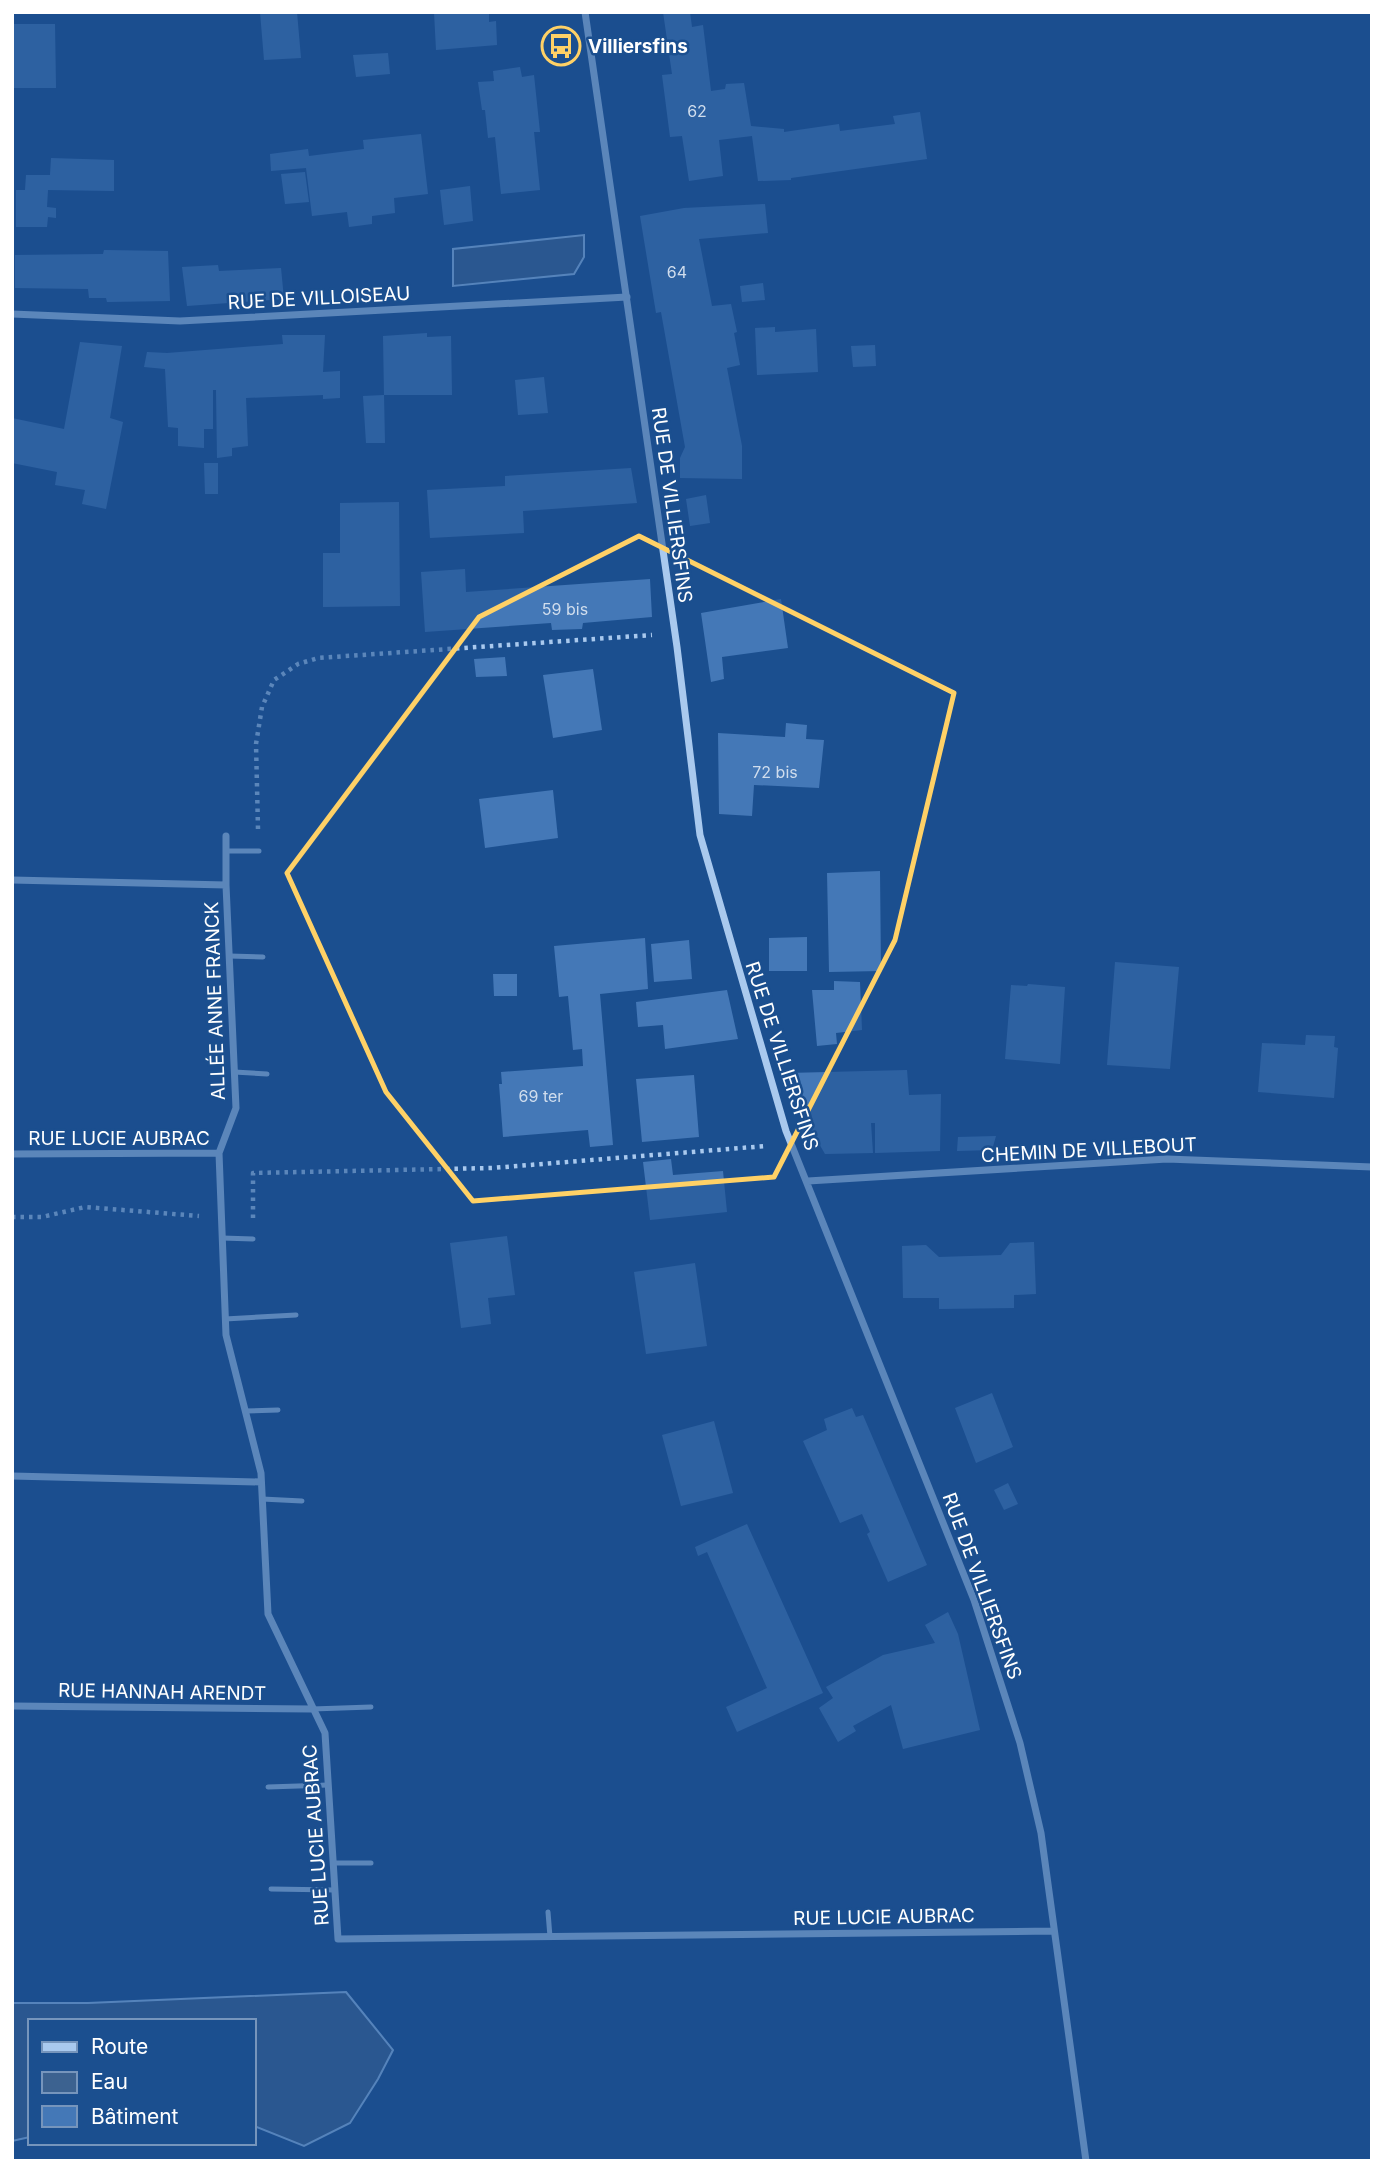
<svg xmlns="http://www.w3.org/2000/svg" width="1384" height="2173" font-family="Inter,sans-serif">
	<rect width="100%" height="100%" fill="#1b4f8f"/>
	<path fill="#3c6290" stroke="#9cc4f0" stroke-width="2" d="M 584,235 L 584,257 L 574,274 L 453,286 L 453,249 Z
		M 346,1992 L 393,2050 L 378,2079 L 350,2123 L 304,2146 L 254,2126 L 254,2021 L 30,2021 L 30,2137 L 12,2141 L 12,2003 L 88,2003 Z"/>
	<path fill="#4478b7" d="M 260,12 L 297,12 L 301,58 L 264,60 Z
		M 434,12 L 489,12 L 489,22 L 496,21 L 497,45 L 436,50 Z
		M 663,12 L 690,12 L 692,27 L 703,25 L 711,91 L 725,89 L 726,84 L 744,83 L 751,126 L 784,129 L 784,132 L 839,124 L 840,131 L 895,124 L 893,116 L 920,112 L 927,159 L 791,178 L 791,180 L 758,181 L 752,136 L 719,140 L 723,176 L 689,181 L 682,136 L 670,137 L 662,75 L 672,74 Z
		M 12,24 L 55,24 L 56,88 L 12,88 Z
		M 388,53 L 390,74 L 356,77 L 353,55 Z
		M 520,67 L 522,77 L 534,75 L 540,132 L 534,132 L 540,190 L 501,194 L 495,137 L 488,138 L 485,110 L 482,110 L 478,82 L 494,81 L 493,71 Z
		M 421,134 L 428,194 L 394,198 L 395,213 L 372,216 L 372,224 L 349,227 L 347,212 L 312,216 L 306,168 L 271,171 L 270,154 L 308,149 L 309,156 L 364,149 L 363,140 Z
		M 51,158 L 114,160 L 114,191 L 48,190 L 47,207 L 56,208 L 56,218 L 48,217 L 47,227 L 16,227 L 16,190 L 25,190 L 26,175 L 50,175 Z
		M 305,172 L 309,202 L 285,204 L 281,174 Z
		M 470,186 L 473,221 L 444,225 L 440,190 Z
		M 765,204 L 768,233 L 699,239 L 712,306 L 731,304 L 737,332 L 734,333 L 740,365 L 727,368 L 742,446 L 742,479 L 680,478 L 680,458 L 685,447 L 661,312 L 656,313 L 640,216 L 684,208 Z
		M 104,250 L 168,251 L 170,301 L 107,302 L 106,298 L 89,298 L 88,289 L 15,288 L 15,255 L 103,254 Z
		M 218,265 L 219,271 L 281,268 L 284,299 L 187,306 L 182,267 Z
		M 763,283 L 765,300 L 742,302 L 740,286 Z
		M 775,327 L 775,332 L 816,329 L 818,372 L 757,375 L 755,328 Z
		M 427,333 L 427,337 L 451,336 L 452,395 L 384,395 L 383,336 Z
		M 282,335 L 325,335 L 323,372 L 340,371 L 340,398 L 323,399 L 323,395 L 246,398 L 248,446 L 232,448 L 232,456 L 217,458 L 216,390 L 213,390 L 213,429 L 204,429 L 204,448 L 178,446 L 178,428 L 168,427 L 165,369 L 144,367 L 147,352 L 167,353 L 283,344 Z
		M 80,342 L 122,346 L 110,418 L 123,422 L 106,509 L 82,504 L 85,490 L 55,485 L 57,472 L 12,463 L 12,418 L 64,429 Z
		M 875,345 L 876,366 L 853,367 L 851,346 Z
		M 544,377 L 548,413 L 518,415 L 515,380 Z
		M 384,395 L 385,443 L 366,443 L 363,396 Z
		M 204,463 L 218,463 L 218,494 L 205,494 Z
		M 631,468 L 637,503 L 523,511 L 524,533 L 430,538 L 427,490 L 505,486 L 505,476 Z
		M 706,495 L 710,523 L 690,526 L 686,499 Z
		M 399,502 L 400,606 L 323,607 L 323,553 L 340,553 L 340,503 Z
		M 465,569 L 466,592 L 650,579 L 652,617 L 583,623 L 582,629 L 552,630 L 551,623 L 425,632 L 421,572 Z
		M 781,599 L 788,648 L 722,657 L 724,679 L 711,682 L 701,613 Z
		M 505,657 L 507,676 L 476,677 L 474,659 Z
		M 593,669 L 602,730 L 553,738 L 543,675 Z
		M 786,723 L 807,725 L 806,739 L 824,740 L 819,788 L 754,785 L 752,816 L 719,814 L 718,733 L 785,737 Z
		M 553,790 L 558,838 L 485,848 L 479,799 Z
		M 880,871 L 881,971 L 829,972 L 827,873 Z
		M 807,937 L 807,971 L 769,971 L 769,938 Z
		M 645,938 L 648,989 L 600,994 L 613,1145 L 590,1147 L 588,1130 L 503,1137 L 499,1084 L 502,1084 L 501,1072 L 583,1066 L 582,1049 L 573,1050 L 568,996 L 559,997 L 554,946 Z
		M 689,940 L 692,979 L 654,982 L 651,944 Z
		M 1115,962 L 1179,967 L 1170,1069 L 1107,1065 Z
		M 493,974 L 517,974 L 517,996 L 494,996 Z
		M 834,981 L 860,982 L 862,1030 L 836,1033 L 837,1044 L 817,1046 L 812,990 L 834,990 Z
		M 1028,984 L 1065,987 L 1060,1064 L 1005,1059 L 1011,985 L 1027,986 Z
		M 727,990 L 738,1039 L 665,1049 L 663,1025 L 638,1027 L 636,1002 Z
		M 1306,1035 L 1335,1036 L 1334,1047 L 1338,1048 L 1334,1098 L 1258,1092 L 1262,1043 L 1305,1045 Z
		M 907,1070 L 909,1095 L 941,1094 L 940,1151 L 875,1153 L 875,1123 L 871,1123 L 873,1153 L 825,1154 L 796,1104 L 787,1073 Z
		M 694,1075 L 699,1137 L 642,1142 L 636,1079 Z
		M 996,1136 L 992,1150 L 957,1151 L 958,1137 Z
		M 671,1159 L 673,1175 L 723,1171 L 727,1212 L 650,1220 L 643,1162 Z
		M 507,1236 L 515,1295 L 488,1298 L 491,1324 L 461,1328 L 450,1243 Z
		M 1034,1242 L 1036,1294 L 1014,1295 L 1014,1308 L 939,1309 L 939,1298 L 903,1298 L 902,1246 L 926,1245 L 939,1257 L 1001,1255 L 1010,1243 Z
		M 695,1263 L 707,1346 L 646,1354 L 634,1272 Z
		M 992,1393 L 1013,1447 L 976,1463 L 955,1408 Z
		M 852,1408 L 856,1417 L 863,1415 L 927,1565 L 888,1582 L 867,1534 L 870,1532 L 862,1514 L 840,1523 L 803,1441 L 827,1430 L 824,1419 Z
		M 714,1421 L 733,1493 L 681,1506 L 662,1435 Z
		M 1008,1483 L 1018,1504 L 1004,1510 L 994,1490 Z
		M 747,1524 L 823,1693 L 737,1732 L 726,1707 L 767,1688 L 707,1552 L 698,1556 L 695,1547 Z
		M 948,1612 L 958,1634 L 980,1730 L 903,1749 L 891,1705 L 853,1726 L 856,1731 L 838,1742 L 819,1708 L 833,1698 L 826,1687 L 883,1655 L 935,1643 L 925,1625 Z"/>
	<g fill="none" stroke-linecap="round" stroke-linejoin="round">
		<path stroke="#a9c9ee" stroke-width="4.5" stroke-dasharray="3.5 5" stroke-linecap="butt" d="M 258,829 L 256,744 L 262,707 L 274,680 L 298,664 L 318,658 L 652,635
			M 12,1217 L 42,1217 L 85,1207 L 199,1216
			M 253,1218 L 253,1173 L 492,1168 L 766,1146"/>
		<path stroke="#a9c9ee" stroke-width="5" d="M 226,851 L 259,851
			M 229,956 L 263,957
			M 234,1072 L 267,1074
			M 222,1238 L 253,1239
			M 225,1319 L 296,1315
			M 245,1411 L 278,1410
			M 262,1499 L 302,1501
			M 312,1709 L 371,1707
			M 268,1787 L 328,1785
			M 333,1863 L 371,1863
			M 271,1889 L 335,1890
			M 548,1912 L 550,1937"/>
		<path stroke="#a9c9ee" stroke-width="7" d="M 585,12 L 677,647 L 700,835 L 786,1131 L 974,1600 L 1020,1743 L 1041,1833 L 1086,2161
			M 12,314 L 180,321 L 627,297
			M 226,836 L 226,885
			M 12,880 L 226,885 L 236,1108 L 219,1153
			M 12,1154 L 219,1153 L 226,1335 L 261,1473 L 268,1614 L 325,1733 L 338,1939 L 1054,1931
			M 808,1181 L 1167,1159 L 1372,1167
			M 12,1476 L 261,1482
			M 12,1706 L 312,1709"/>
	</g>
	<path d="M0 0H1384V2173H0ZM 639,536 L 954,693 L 895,940 L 774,1177 L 473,1201 L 386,1092 L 287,873 L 479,617 Z" fill="#1b4f8f" fill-opacity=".55" fill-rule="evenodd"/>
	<path fill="none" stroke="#ffd166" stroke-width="5" stroke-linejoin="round" d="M 639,536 L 954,693 L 895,940 L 774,1177 L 473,1201 L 386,1092 L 287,873 L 479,617 Z"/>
	<defs>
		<symbol id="bus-ring" viewBox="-11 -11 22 22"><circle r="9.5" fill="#1b4f8f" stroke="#ffd166" stroke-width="1.5"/><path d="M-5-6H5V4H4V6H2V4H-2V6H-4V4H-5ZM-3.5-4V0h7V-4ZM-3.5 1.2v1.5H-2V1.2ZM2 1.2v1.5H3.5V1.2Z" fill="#ffd166"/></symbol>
	</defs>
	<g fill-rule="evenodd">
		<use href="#bus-ring" x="539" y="24" width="44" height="44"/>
	</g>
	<g text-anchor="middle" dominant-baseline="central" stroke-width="5" stroke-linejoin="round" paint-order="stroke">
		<g font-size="16" fill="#d0dded">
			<text x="697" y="111">62</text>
			<text x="677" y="272">64</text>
			<text x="565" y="609">59 bis</text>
			<text x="775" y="772">72 bis</text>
			<text x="541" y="1096">69 ter</text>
		</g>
		<g font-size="19" font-weight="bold" fill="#fff" stroke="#1b4f8f" text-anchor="start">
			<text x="588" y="46">Villiersfins</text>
		</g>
		<g font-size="19" fill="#fff" stroke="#1b4f8f">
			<text transform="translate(319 298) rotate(-3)">RUE DE VILLOISEAU</text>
			<text transform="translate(672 505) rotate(82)">RUE DE VILLIERSFINS</text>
			<text transform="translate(215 1001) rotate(-92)">ALLÉE ANNE FRANCK</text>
			<text transform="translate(782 1056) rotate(72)">RUE DE VILLIERSFINS</text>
			<text x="119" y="1138">RUE LUCIE AUBRAC</text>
			<text transform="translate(1089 1150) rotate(-3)">CHEMIN DE VILLEBOUT</text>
			<text transform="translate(982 1586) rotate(70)">RUE DE VILLIERSFINS</text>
			<text transform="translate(162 1692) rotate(1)">RUE HANNAH ARENDT</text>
			<text transform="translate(316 1835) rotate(-94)">RUE LUCIE AUBRAC</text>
			<text transform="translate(884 1917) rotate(-1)">RUE LUCIE AUBRAC</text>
		</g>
	</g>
	<rect width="1384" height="2173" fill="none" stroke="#ffffff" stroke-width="28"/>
	<rect x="28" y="2019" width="228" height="126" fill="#1b4f8f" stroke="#7695bc" stroke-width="2"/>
	<rect x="42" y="2042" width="35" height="10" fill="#a9c9ee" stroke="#7695bc" stroke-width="2"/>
	<text x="91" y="2054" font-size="21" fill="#ffffff">Route</text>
	<rect x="42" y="2072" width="35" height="21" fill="#3c6290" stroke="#7695bc" stroke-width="2"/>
	<text x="91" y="2089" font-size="21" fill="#ffffff">Eau</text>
	<rect x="42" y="2106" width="35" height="21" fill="#4478b7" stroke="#7695bc" stroke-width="2"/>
	<text x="91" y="2124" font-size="21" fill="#ffffff">Bâtiment</text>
</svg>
